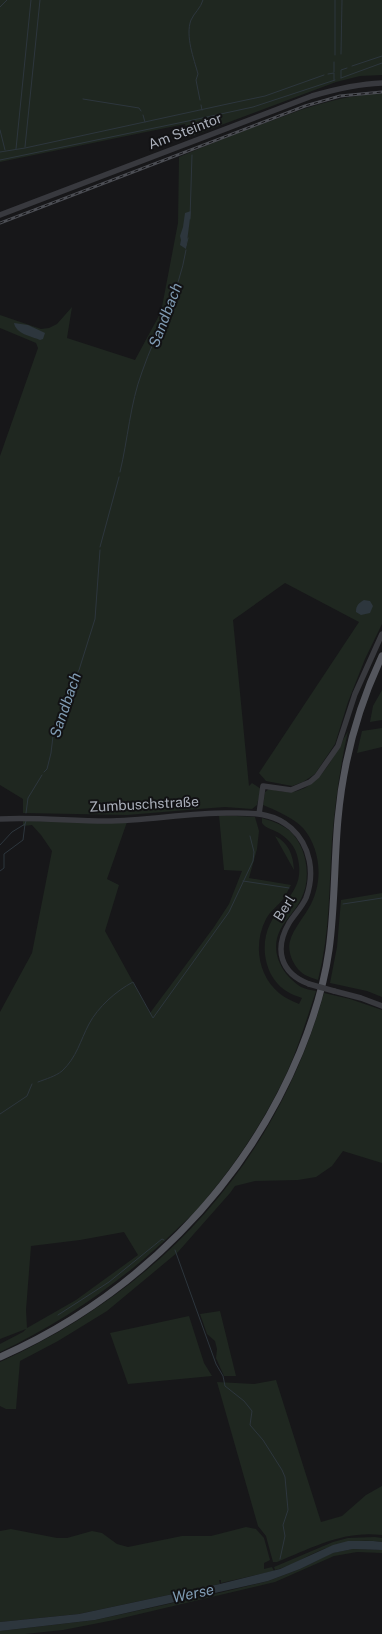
<svg xmlns="http://www.w3.org/2000/svg" width="382" height="1634" font-family="'Public Sans',sans-serif">
	<rect width="100%" height="100%" fill="#171719"/>
	<path fill="#1f2720" fill-rule="evenodd" d="M 0,0 L 382,0 L 382,75 L 360,76 L 336,82 L 189,137 L 185,124 L 0,162 Z
		M 372,94 L 382,94 L 382,624 L 365,659 L 348,702 L 335,744 L 315,774 L 303,782 L 292,786 L 266,781 L 259,773 L 359,622 L 285,583 L 233,620 L 249,786 L 252,783 L 261,789 L 257,805 L 252,809 L 225,807 L 199,809 L 127,815 L 23,813 L 23,799 L 0,785 L 0,456 L 38,348 L 36,343 L 0,328 L 0,315 L 41,329 L 49,328 L 57,324 L 72,307 L 67,338 L 135,360 L 161,312 L 178,223 L 179,157 C 212,143 245,130 279,118 C 310,106 339,97 372,94 Z
		M 382,690 L 382,720 L 370,722 L 373,706 Z
		M 382,728 L 382,747 L 357,753 L 362,731 Z
		M 348,731 C 340,767 335,803 332,840 C 329,887 330,934 318,980 C 313,978 305,976 301,972 C 293,965 287,951 290,941 C 293,929 305,916 311,904 C 323,881 321,849 303,828 C 292,817 277,811 263,805 L 265,792 L 269,789 C 276,790 285,793 292,792 C 321,788 335,753 348,731 Z
		M 219,815 L 255,817 L 259,831 L 257,849 L 249,878 L 291,885 C 288,890 286,895 283,899 C 278,906 270,911 266,919 C 253,944 258,975 279,993 C 285,998 292,1001 299,1004 L 302,998 C 298,996 292,995 288,992 C 265,979 259,946 270,924 C 282,900 305,891 298,859 C 296,846 286,836 275,831 C 269,828 266,828 262,823 L 262,818 C 272,821 281,824 290,831 C 307,847 312,879 301,899 C 295,912 283,921 278,935 C 271,956 284,976 301,987 C 305,989 311,990 316,991 C 307,1018 299,1045 288,1070 C 267,1116 238,1161 205,1200 C 197,1211 186,1220 176,1230 C 124,1280 65,1321 0,1352 L 0,1344 L 23,1332 L 26,1329 L 0,1339 L 0,1012 L 32,953 L 52,851 L 41,835 L 32,825 L 23,826 L 23,821 L 127,822 L 107,879 L 119,885 L 105,931 L 150,1013 L 214,927 L 229,904 L 242,871 L 224,870 ZM 124,1232 L 138,1255 L 76,1300 L 27,1328 L 26,1310 L 31,1246 L 80,1240 Z
		M 275,836 C 289,843 293,855 294,870 Z
		M 382,893 L 382,997 L 367,991 L 330,983 L 337,947 L 341,900 Z
		M 324,993 L 350,999 L 382,1010 L 382,1163 L 343,1151 L 332,1166 L 316,1177 L 298,1180 L 255,1181 L 235,1186 L 230,1193 L 178,1252 L 107,1311 L 58,1341 L 20,1361 L 16,1409 L 6,1409 L 0,1406 L 0,1362 C 160,1289 276,1164 324,993 Z
		M 220,1311 L 236,1376 L 224,1376 L 216,1358 L 217,1349 L 215,1341 L 207,1334 L 200,1314 Z
		M 189,1316 L 204,1363 L 212,1376 L 128,1384 L 110,1333 Z
		M 276,1380 L 321,1522 L 342,1516 L 366,1495 L 382,1486 L 382,1535 C 344,1530 311,1548 277,1562 L 273,1562 L 266,1536 L 258,1526 L 217,1382 L 254,1384 Z
		M 246,1527 L 256,1529 L 264,1538 L 270,1560 L 264,1563 L 264,1569 L 272,1567 L 274,1571 L 221,1583 L 221,1580 L 219,1580 L 220,1584 L 79,1614 L 0,1622 L 0,1531 L 11,1529 L 57,1538 L 67,1538 L 92,1531 L 102,1533 L 117,1544 L 128,1547 L 182,1536 L 211,1536 Z
		M 375,1537 L 382,1538 L 382,1542 C 356,1538 333,1544 310,1555 C 299,1561 287,1567 275,1570 L 274,1567 L 333,1542 L 348,1538 Z
		M 353,1549 L 382,1550 L 382,1553 L 357,1552 L 334,1556 L 275,1582 L 114,1620 L 63,1630 L 25,1634 L 0,1634 L 0,1631 L 95,1620 L 223,1592 L 268,1581 L 300,1569 L 332,1553 Z"/>
	<path fill="#2d363d" d="M 191,211 L 186,249 L 180,245 L 181,240 L 180,236 L 183,227 L 185,213 Z
		M 14,323 L 28,325 L 43,332 L 45,333 L 43,339 L 40,340 C 31,336 16,334 14,323 Z
		M 364,600 L 370,601 L 373,606 L 370,613 L 361,615 L 356,612 C 356,605 359,603 364,600 Z
		M 348,1541 L 373,1541 L 382,1542 L 382,1550 L 353,1549 L 333,1553 L 300,1569 L 268,1581 L 95,1620 L 0,1631 L 0,1622 L 79,1614 L 220,1584 L 280,1569 L 333,1545 Z"/>
	<g fill="none" stroke-linecap="round" stroke-linejoin="round">
		<path stroke="#2d363d" stroke-width="1" d="M 0,7 L 7,0
			M 341,54 L 342,0
			M 335,55 L 335,0
			M 352,66 L 382,56
			M 334,72 L 334,62
			M 328,74 L 334,73 L 334,80
			M 341,78 L 382,63
			M 341,78 L 341,70 L 347,68
			M 83,99 L 139,108 L 141,111
			M 200,100 L 196,80 L 198,74 C 194,59 185,36 191,20 C 194,13 201,8 203,0
			M 201,105 L 202,110
			M 143,115 L 145,122
			M 0,130 L 5,150
			M 194,135 L 193,120 L 253,107 L 335,80
			M 25,147 L 40,0
			M 16,149 L 31,0
			M 0,152 L 25,148 L 232,103 L 265,96 L 324,75
			M 0,160 L 193,120
			M 190,219 L 192,155
			M 186,246 L 188,238
			M 120,472 C 128,439 130,404 142,372 C 156,331 179,294 186,250
			M 100,547 L 119,477
			M 44,772 L 47,769 L 51,753 L 53,736 L 72,683 L 79,670 L 95,619 L 100,550
			M 26,813 L 28,798 L 42,775
			M 0,845 L 12,832 L 25,824 L 26,821
			M 0,871 L 4,868 L 4,854 L 23,840 L 25,824
			M 243,881 L 289,888
			M 343,904 L 382,898
			M 38,1082 C 46,1079 56,1076 62,1071 C 77,1057 80,1041 89,1024 C 98,1007 116,991 133,982 L 153,1018 L 229,912 L 253,861 L 254,852 L 250,836
			M 0,1114 L 27,1096 L 32,1084
			M 175,1250 L 216,1364 L 223,1376 L 225,1386 L 244,1401 L 252,1411 L 250,1425 L 263,1440 L 282,1470 L 285,1477 L 288,1510 L 283,1525 L 285,1536 L 280,1559
			M 58,1315 L 109,1282 L 162,1239 L 164,1240"/>
		<path stroke="#38393e" stroke-width="5.5" d="M 0,215 L 312,96 C 336,89 357,84 382,83
			M 259,814 L 263,786 L 291,790 L 310,782 L 317,776 L 338,746 L 355,694 L 382,634
			M 0,819 C 35,817 71,821 106,821 C 146,821 186,813 227,813 C 240,813 255,812 268,816 C 277,818 285,823 291,828 C 311,846 315,874 306,898 C 302,907 294,915 289,923 C 274,949 280,973 309,984
			M 334,991 L 361,998 L 382,1006"/>
		<path stroke="#54565d" stroke-width="7" d="M 0,1357 C 134,1298 244,1188 300,1052 C 313,1020 324,986 329,950 C 335,907 334,863 338,819 C 343,762 358,707 382,656"/>
		<defs>
			<path id="rail" d="M 0,223 L 305,106 L 340,96 L 382,92"/>
		</defs>
		<use href="#rail" stroke="#4b4d53" stroke-width="3"/>
		<use href="#rail" stroke="#121214" stroke-width="1" stroke-dasharray="4" stroke-linecap="butt"/>
		<path stroke="#38393e" stroke-width="5.5" d="M 309,984 L 334,991"/>
	</g>
	<g text-anchor="middle" dominant-baseline="central" stroke-width="4" stroke-linejoin="round" paint-order="stroke">
		<g font-size="14" fill="#a9aeb9" stroke="#121214">
			<text transform="translate(185 131) rotate(-21)">Am Steintor</text>
			<text transform="translate(144 804) rotate(-3)">Zumbuschstraße</text>
			<text transform="translate(284 908) rotate(-58)">Berl</text>
		</g>
		<g font-size="15" font-style="italic" fill="#809cb4" stroke="#121214">
			<text transform="translate(165 315) rotate(-69)">Sandbach</text>
			<text transform="translate(65 705) rotate(-71)">Sandbach</text>
			<text transform="translate(193 1593) rotate(-12)">Werse</text>
		</g>
	</g>
</svg>
